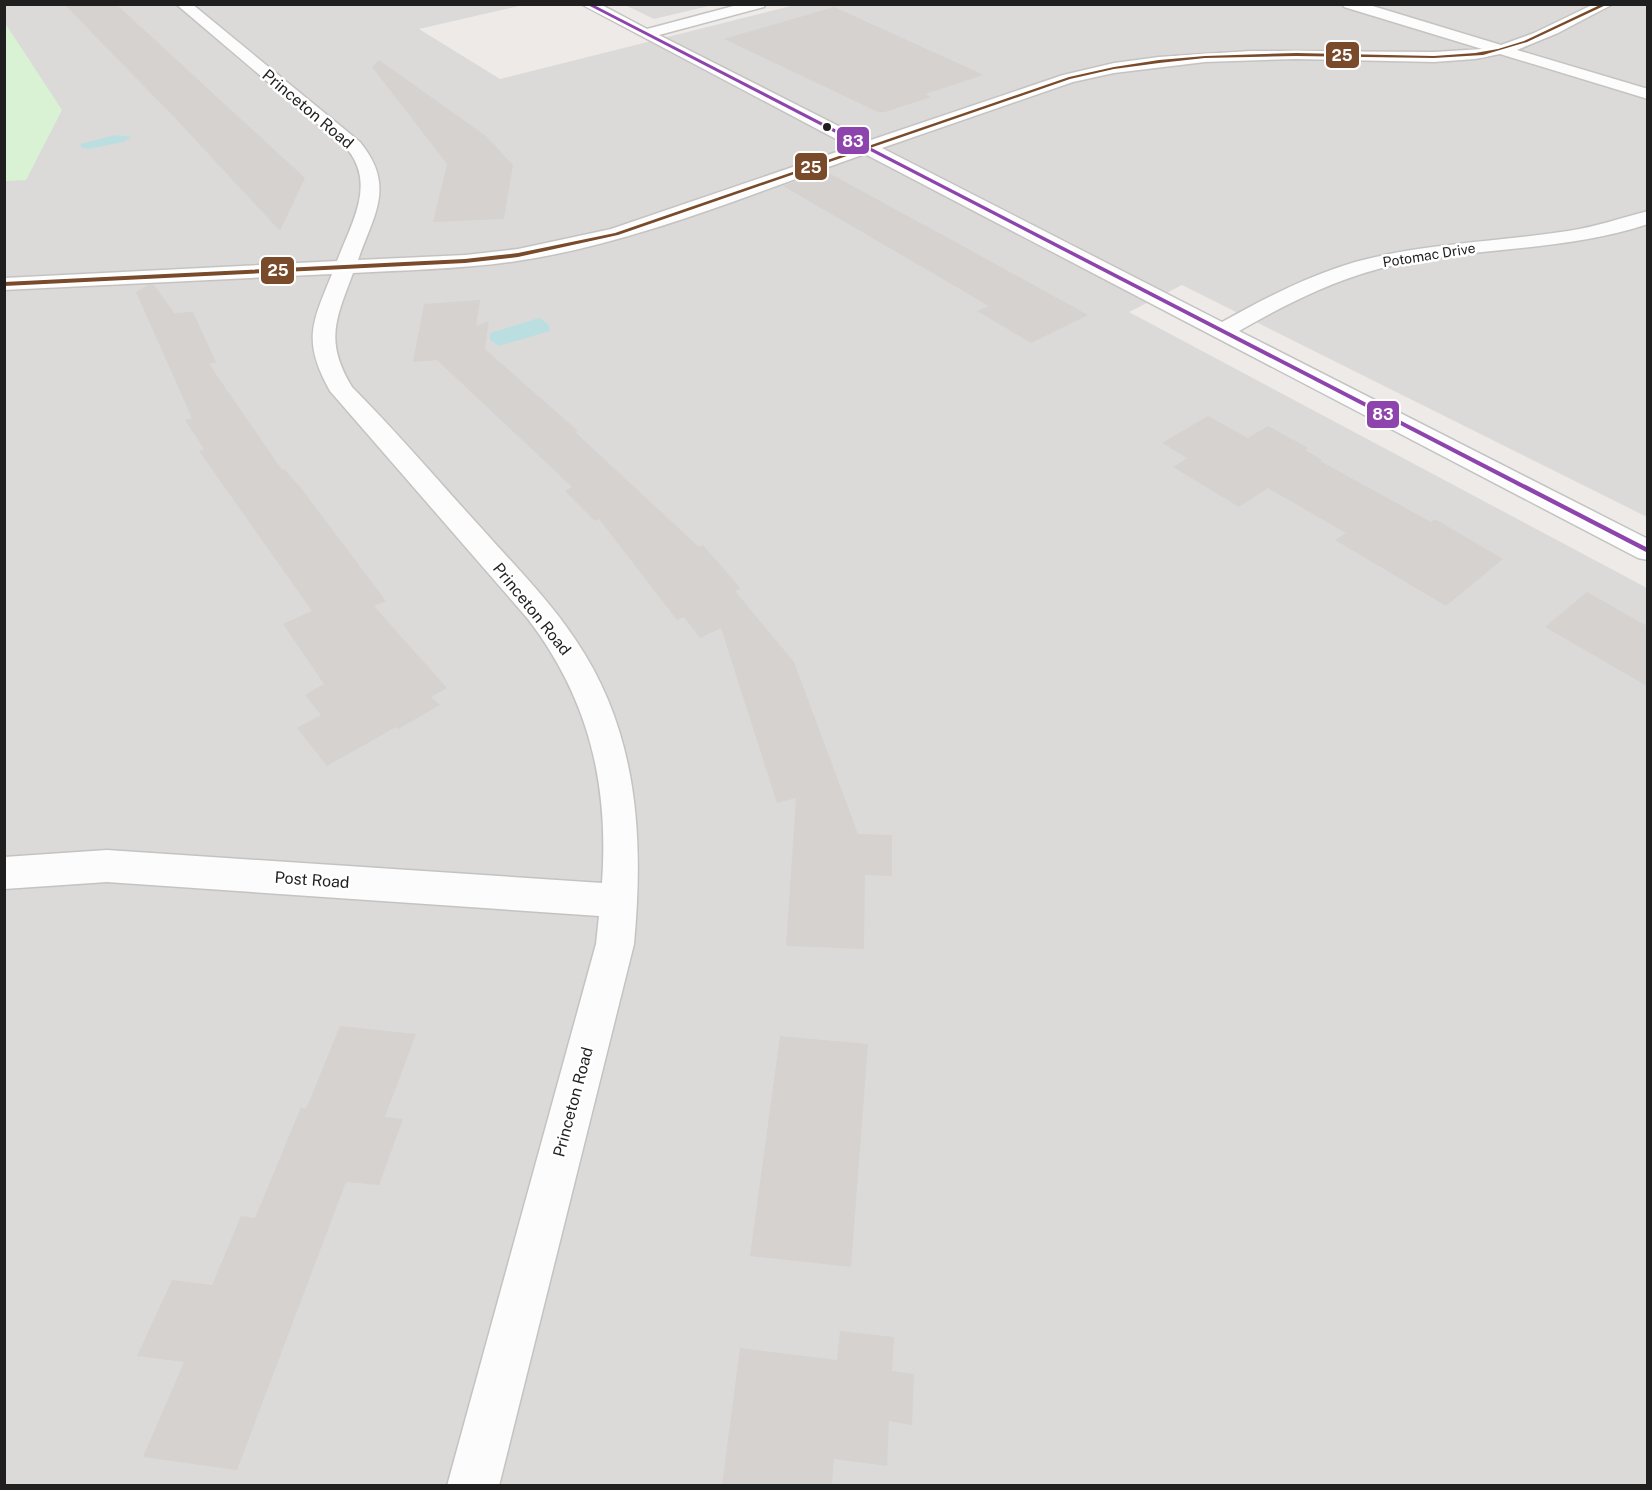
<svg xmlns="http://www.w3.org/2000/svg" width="1652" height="1490" font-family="'Public Sans',sans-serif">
	<rect width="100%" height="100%" fill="#edeae8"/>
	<path fill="#dcdad9" d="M 33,4 L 523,5 L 419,29 L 500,79 L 795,5 L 1647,5 L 1647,517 L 1182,285 L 1129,312 L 1647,588 L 1647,1485 L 5,1486 L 5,5 Z
		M 625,5 L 713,5 L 654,19 Z"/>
	<path fill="#d8f2d3" d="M 5,23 L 62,110 L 26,180 L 5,181 Z"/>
	<path fill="#bbdee0" d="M 115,135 L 132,137 L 123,142 L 88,149 L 82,148 L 80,144 Z
		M 539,318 L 548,324 L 550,331 L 499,346 L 490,340 L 490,333 Z"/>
	<path fill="#d5d2d0" d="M 64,4 L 116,4 L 305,178 L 280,231 L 175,118 Z
		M 834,7 L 984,75 L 925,94 L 931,97 L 885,112 L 878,112 L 724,39 Z
		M 379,60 L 486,136 L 513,165 L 504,219 L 433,222 L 447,164 L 372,67 Z
		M 825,171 L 961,245 L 1088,315 L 1031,343 L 977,311 L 989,306 L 783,186 Z
		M 148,285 L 154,285 L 174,313 L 193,312 L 216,362 L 209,364 L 282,470 L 284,469 L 301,488 L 386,601 L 374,606 L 447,688 L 431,697 L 440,705 L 398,729 L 396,727 L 327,766 L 297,728 L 321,715 L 305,695 L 324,684 L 283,624 L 312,611 L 199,451 L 204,449 L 185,420 L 192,418 L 136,292 Z
		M 480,300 L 476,326 L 489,321 L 485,349 L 578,431 L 575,432 L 699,547 L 703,545 L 741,589 L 735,591 L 794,662 L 858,834 L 892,835 L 892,876 L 865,875 L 864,949 L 786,946 L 796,798 L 777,803 L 721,628 L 700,638 L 684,617 L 677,620 L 599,519 L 595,521 L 565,491 L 572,487 L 437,360 L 413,362 L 424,304 Z
		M 1208,416 L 1248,438 L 1268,426 L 1308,448 L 1305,450 L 1322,460 L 1320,461 L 1431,522 L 1435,519 L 1503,559 L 1446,606 L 1335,540 L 1346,533 L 1268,488 L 1239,507 L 1173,467 L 1187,458 L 1162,443 Z
		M 1587,592 L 1647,626 L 1647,686 L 1545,627 Z
		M 340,1026 L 416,1034 L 385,1117 L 403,1119 L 379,1185 L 346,1182 L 237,1470 L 143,1457 L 184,1362 L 137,1356 L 172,1280 L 212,1285 L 241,1216 L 255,1218 L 301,1107 L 306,1109 Z
		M 780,1036 L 868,1044 L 851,1267 L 750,1256 Z
		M 840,1331 L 894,1337 L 892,1371 L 914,1374 L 912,1425 L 889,1421 L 887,1466 L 834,1459 L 832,1485 L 722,1485 L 740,1348 L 837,1360 Z"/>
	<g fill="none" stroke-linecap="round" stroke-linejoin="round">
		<defs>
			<path id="street" d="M 176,4 L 192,4 L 360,142 C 396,186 374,214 358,260 L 465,255 L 518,249 L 611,229 L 851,147 L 581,4 L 600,4 L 647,29 L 741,4 L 766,4 L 764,7 L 659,35 L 868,141 L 1063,75 L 1114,63 L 1159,57 L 1250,51 L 1434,52 L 1482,49 L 1344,7 L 1342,4 L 1366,4 L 1501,45 L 1534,33 L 1594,4 L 1613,4 L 1558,33 L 1517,50 L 1648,89 L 1648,99 L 1500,54 L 1475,59 L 1434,62 L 1296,59 L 1205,62 L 1114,73 L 1073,82 L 882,148 L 1222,322 C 1265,298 1308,276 1355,262 C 1425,243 1497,242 1568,231 C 1595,227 1621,218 1648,211 L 1648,224 C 1567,251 1482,247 1399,264 C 1341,276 1290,302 1239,331 L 1648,539 L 1648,560 L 1638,558 L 865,154 C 753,193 634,244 517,261 C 463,269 407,270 353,273 C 336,319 324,341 352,387 C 398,433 440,483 484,531 C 515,566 549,600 575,639 C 638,731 644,837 634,944 L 499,1486 L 447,1486 L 596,944 L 599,916 L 107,882 L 4,889 L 4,857 L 107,850 L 602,883 C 609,784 589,699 528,619 L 330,391 C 302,341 312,323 332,274 L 4,290 L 4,278 L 337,261 C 351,224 376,185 348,150 Z"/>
		</defs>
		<use href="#street" stroke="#c4c3c2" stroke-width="3"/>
		<use href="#street" fill="#fcfcfc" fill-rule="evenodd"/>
		<defs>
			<path id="bus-1" d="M 592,4 L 1648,548 L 1648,553 L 586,4 Z"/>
			<path id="bus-2" d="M 1602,4 L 1608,4 L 1527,42 L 1483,55 L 1434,58 L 1296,56 L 1205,58 L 1159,63 L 1114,69 L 1070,79 L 618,235 L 518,257 L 465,263 L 4,286 L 4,282 L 465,259 L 518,253 L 615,233 L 1069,77 L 1114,67 L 1159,60 L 1205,56 L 1296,53 L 1434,56 L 1475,53 L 1498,49 L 1524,41 Z"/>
		</defs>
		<use href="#bus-1" stroke="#fff" stroke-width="5"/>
		<use href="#bus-2" stroke="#fff" stroke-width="5"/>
		<use href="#bus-1" fill="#8e44ad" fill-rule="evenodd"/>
		<use href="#bus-2" fill="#7a4b2a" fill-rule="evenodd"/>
	</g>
	<circle fill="#1f1f1f" stroke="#fff" stroke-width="2" cx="827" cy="127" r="5"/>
	<g text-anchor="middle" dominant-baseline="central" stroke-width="5" stroke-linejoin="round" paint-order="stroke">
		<g font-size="14" fill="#1f1f1f" stroke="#fff">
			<text transform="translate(1429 255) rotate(-9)">Potomac Drive</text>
		</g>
		<g font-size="16" fill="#1f1f1f" stroke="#fff">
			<text transform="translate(308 109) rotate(40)">Princeton Road</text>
			<text transform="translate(532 609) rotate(51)">Princeton Road</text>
			<text transform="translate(312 880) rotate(4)">Post Road</text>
			<text transform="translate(573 1102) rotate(-75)">Princeton Road</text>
		</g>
	</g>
	<g stroke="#fff" stroke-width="2">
		<rect x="1325" y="41" width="35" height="28" rx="6" fill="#7a4b2a"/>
		<rect x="836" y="126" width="34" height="29" rx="6" fill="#8e44ad"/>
		<rect x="794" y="152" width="34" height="29" rx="6" fill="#7a4b2a"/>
		<rect x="260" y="256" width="35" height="29" rx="6" fill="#7a4b2a"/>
		<rect x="1366" y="400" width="34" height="29" rx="6" fill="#8e44ad"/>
	</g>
	<g font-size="16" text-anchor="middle" font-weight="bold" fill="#fff">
		<text x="1342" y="61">25</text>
		<text x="853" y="147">83</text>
		<text x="811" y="173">25</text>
		<text x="278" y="276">25</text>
		<text x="1383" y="420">83</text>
	</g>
	<rect width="1652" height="1490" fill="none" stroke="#1f1f1f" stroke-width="12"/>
</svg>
